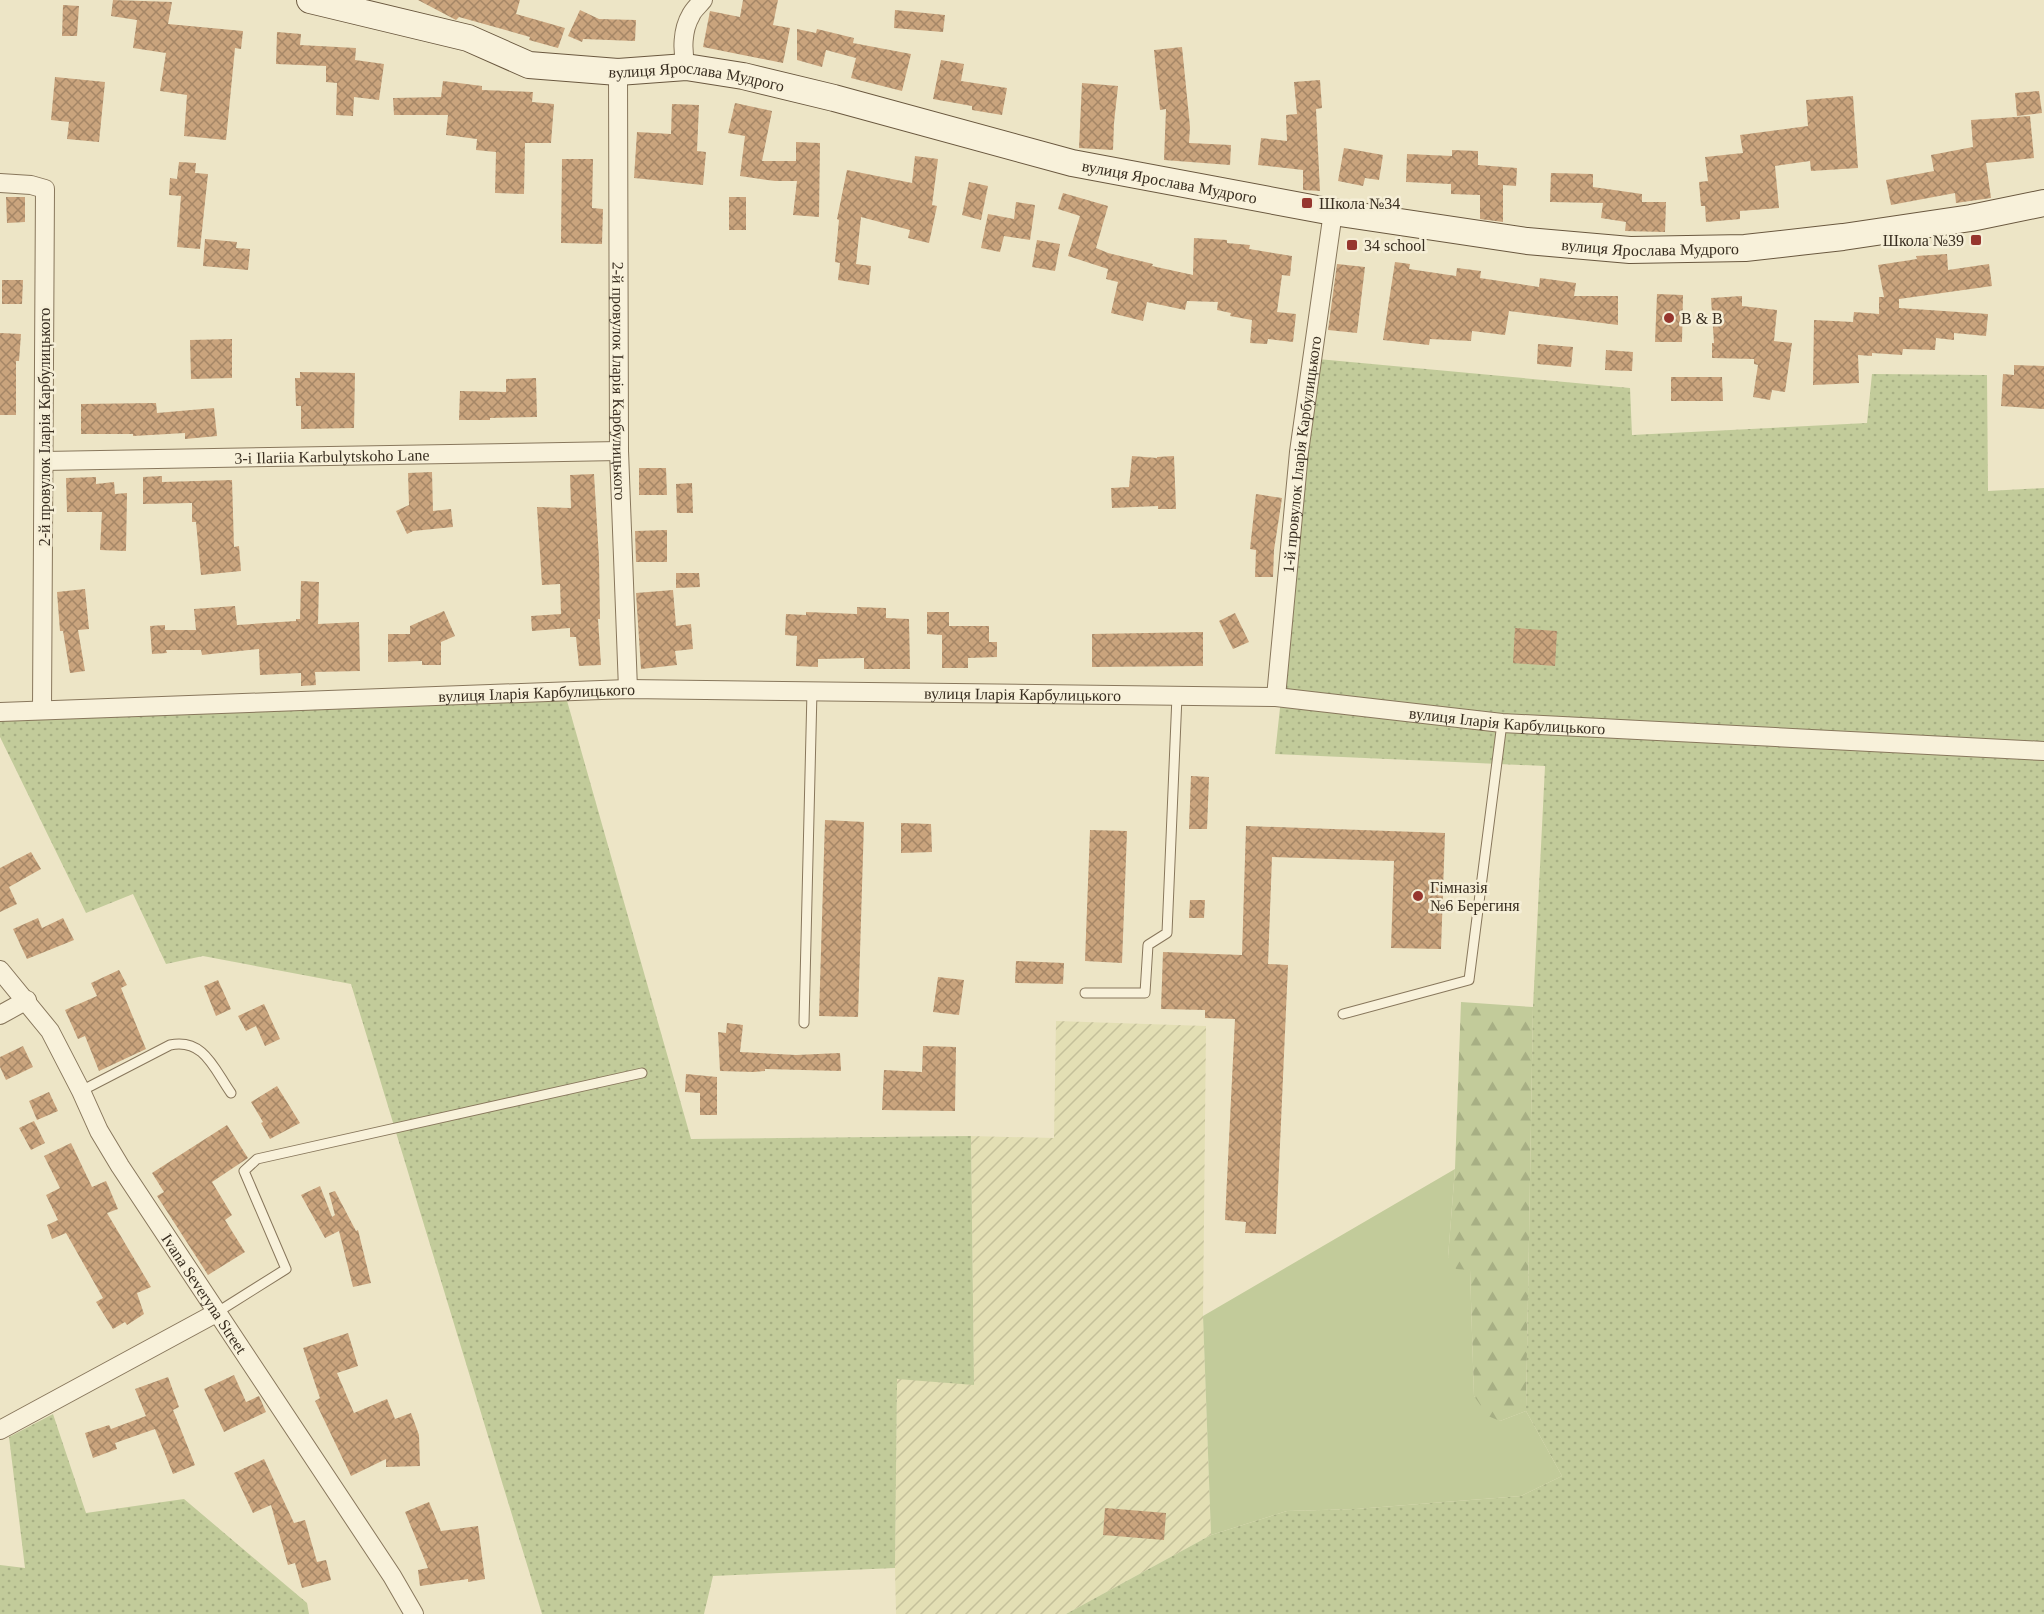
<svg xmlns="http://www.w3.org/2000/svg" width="2044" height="1614" font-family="Georgia,serif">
	<defs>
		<pattern id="farmland-furrows" width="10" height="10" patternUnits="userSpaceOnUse" patternTransform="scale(1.5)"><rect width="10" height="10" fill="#e3dfb4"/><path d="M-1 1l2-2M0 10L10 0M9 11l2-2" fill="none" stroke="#c4c09a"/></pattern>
		<pattern id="forest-firs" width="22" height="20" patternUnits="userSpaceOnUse" patternTransform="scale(1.5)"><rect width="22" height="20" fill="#c2cb9a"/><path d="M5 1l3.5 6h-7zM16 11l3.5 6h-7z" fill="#a7af84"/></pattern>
		<pattern id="garden-dots" width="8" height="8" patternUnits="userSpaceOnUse" patternTransform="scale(1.5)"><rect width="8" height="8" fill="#c2cb9a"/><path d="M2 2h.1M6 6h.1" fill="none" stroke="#a7af84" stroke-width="1.8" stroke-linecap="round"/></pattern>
		<pattern id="building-cross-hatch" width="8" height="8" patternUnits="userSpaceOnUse" patternTransform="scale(1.5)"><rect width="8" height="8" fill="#caa47d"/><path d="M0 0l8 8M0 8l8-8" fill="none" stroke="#a58666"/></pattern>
	</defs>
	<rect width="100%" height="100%" fill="#ede5c6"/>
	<path fill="url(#farmland-furrows)" d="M 1056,1021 L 1206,1026 L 1203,1316 L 1211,1535 L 1066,1614 L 896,1614 L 895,1568 L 897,1378 L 974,1384 L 971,1136 L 1054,1138 Z"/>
	<path fill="#c2cb9a" d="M 1455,1169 L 1448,1257 L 1470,1270 L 1474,1396 L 1500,1421 L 1526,1411 L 1562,1476 L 1521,1496 L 1356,1509 L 1287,1511 L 1211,1535 L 1203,1316 Z"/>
	<path fill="url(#forest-firs)" d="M 1461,1002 L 1533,1007 L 1526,1411 L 1500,1421 L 1488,1416 L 1474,1396 L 1470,1270 L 1456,1269 L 1448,1257 L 1455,1169 Z"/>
	<path fill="url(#garden-dots)" d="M 1318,359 L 1630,388 L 1632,435 L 1867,423 L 1872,374 L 1987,375 L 1988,491 L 2044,488 L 2044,1614 L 1066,1614 L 1211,1535 L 1287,1511 L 1356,1509 L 1521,1496 L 1562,1476 L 1526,1411 L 1533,1007 L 1545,766 L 1275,754 Z
		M 562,683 L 691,1139 L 971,1136 L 974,1385 L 897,1379 L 895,1568 L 713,1576 L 704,1614 L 542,1614 L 351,984 L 203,956 L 166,964 L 133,894 L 86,913 L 0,737 L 0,707 Z
		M 53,1414 L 86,1513 L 184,1499 L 307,1603 L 309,1614 L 0,1614 L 0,1565 L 25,1568 L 9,1437 Z"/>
	<path fill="url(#building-cross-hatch)" d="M 113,0 L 172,2 L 168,24 L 243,31 L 241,49 L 235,48 L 226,140 L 184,136 L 187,95 L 160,91 L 166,53 L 133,48 L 137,20 L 111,16 Z
		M 418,0 L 520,0 L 516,14 L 565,28 L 558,48 L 529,40 L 530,37 L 459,17 L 456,20 Z
		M 743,0 L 778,0 L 773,25 L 790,28 L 783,63 L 703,47 L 710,11 L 740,17 Z
		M 63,5 L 79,6 L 77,36 L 62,36 Z
		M 580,10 L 599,19 L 636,20 L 635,41 L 583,39 L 582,42 L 568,36 Z
		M 895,10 L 945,15 L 943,32 L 894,28 Z
		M 797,29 L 816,33 L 817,29 L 854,38 L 853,43 L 911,54 L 902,91 L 851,78 L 856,58 L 826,50 L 822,67 L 797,60 Z
		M 277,32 L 301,34 L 300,45 L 356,48 L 355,60 L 384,64 L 379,100 L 354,97 L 353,116 L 336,115 L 337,83 L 326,82 L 326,66 L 276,64 Z
		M 1182,47 L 1190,127 L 1189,143 L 1231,145 L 1230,165 L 1164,160 L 1166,109 L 1160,110 L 1154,50 Z
		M 941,60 L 964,64 L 961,81 L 1007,88 L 1002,115 L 972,110 L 972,106 L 933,99 Z
		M 55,77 L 105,82 L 99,142 L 67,139 L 69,122 L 51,120 Z
		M 1320,80 L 1322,108 L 1316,109 L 1320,191 L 1303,190 L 1303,170 L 1258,165 L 1261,138 L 1287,141 L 1286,115 L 1297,114 L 1294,82 Z
		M 443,81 L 482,86 L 482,90 L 533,92 L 532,102 L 554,104 L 551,143 L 525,143 L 524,194 L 495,193 L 496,152 L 476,150 L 477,139 L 446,135 L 448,115 L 394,115 L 393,98 L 441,97 Z
		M 1082,83 L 1118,86 L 1114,123 L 1113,150 L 1079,148 Z
		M 2039,91 L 2042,113 L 2017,116 L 2015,93 Z
		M 1853,96 L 1858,168 L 1811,171 L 1810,161 L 1775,166 L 1779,208 L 1740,211 L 1740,219 L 1706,222 L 1705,206 L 1701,206 L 1699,182 L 1708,181 L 1705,157 L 1743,153 L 1740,135 L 1808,126 L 1806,100 Z
		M 735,103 L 772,111 L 762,161 L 796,161 L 796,142 L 820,143 L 819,217 L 793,215 L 797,181 L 775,181 L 740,176 L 745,136 L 728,133 Z
		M 672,104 L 699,105 L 697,151 L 706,152 L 703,185 L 634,178 L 637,132 L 671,134 Z
		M 2030,116 L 2034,158 L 1986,163 L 1991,198 L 1956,203 L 1955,193 L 1891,205 L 1886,180 L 1934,171 L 1931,155 L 1973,147 L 1971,120 Z
		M 1344,148 L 1383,155 L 1379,180 L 1365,178 L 1363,186 L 1338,181 Z
		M 1452,150 L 1478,151 L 1478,165 L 1517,168 L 1516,186 L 1503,185 L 1503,222 L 1480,219 L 1480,195 L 1451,194 L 1451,184 L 1406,182 L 1407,154 L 1452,156 Z
		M 915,156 L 938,159 L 932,205 L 937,206 L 929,243 L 908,238 L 910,230 L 861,217 L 856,264 L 871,266 L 869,285 L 838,280 L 840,263 L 835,262 L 839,220 L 837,219 L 847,170 L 912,183 Z
		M 562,159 L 593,159 L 592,208 L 603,209 L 602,244 L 561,243 Z
		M 179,162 L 196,163 L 195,173 L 208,174 L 200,249 L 177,247 L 181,196 L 169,195 L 170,178 L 177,179 Z
		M 1551,173 L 1593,174 L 1593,187 L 1642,194 L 1642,202 L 1666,202 L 1665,232 L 1625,231 L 1626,222 L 1601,218 L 1603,203 L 1550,202 Z
		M 969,182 L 988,186 L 981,220 L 962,215 Z
		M 1063,193 L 1108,206 L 1096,248 L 1108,253 L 1153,264 L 1152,266 L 1193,275 L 1194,238 L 1227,240 L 1227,243 L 1250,245 L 1249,249 L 1292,256 L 1290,276 L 1282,275 L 1277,312 L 1296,314 L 1293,342 L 1268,339 L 1267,344 L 1250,343 L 1252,320 L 1230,316 L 1231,313 L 1217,310 L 1218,302 L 1187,301 L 1185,310 L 1147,302 L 1143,321 L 1111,313 L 1118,282 L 1106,279 L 1108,269 L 1068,256 L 1080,216 L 1058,209 Z
		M 6,197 L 25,197 L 25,222 L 7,223 Z
		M 729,197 L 746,197 L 746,230 L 729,230 Z
		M 1016,202 L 1035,205 L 1030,240 L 1004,236 L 1000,252 L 981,248 L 988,214 L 1014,219 Z
		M 205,239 L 237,242 L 236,248 L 250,249 L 248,270 L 203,266 Z
		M 1037,240 L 1060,244 L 1055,271 L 1032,267 Z
		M 1947,254 L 1948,270 L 1989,264 L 1992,286 L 1899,299 L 1899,308 L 1988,314 L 1986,336 L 1954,333 L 1954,340 L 1936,338 L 1935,350 L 1903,349 L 1902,355 L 1872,353 L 1872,356 L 1858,355 L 1859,383 L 1813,385 L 1814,320 L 1853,322 L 1854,312 L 1879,314 L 1879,297 L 1884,297 L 1878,265 L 1917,259 L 1916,256 Z
		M 1395,262 L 1410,264 L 1409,269 L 1456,276 L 1457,268 L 1481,271 L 1480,278 L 1539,287 L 1540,278 L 1576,283 L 1574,296 L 1618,296 L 1618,325 L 1509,311 L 1505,335 L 1472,331 L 1471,341 L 1430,339 L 1429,345 L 1383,340 Z
		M 1337,264 L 1365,267 L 1357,333 L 1328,330 Z
		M 2,280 L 23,280 L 22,304 L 2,304 Z
		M 1657,294 L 1683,295 L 1682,342 L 1655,342 Z
		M 1742,296 L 1742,306 L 1777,310 L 1774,341 L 1792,343 L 1785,392 L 1772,390 L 1770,400 L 1753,397 L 1758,365 L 1754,364 L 1754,359 L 1712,358 L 1712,343 L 1714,343 L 1711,298 Z
		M 0,333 L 21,334 L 19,361 L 16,361 L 16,415 L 0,415 Z
		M 232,339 L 232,378 L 191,379 L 190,340 Z
		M 1538,344 L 1573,347 L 1571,367 L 1537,364 Z
		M 1606,350 L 1633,352 L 1632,371 L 1605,370 Z
		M 2014,365 L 2044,366 L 2044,409 L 2001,406 L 2003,374 L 2014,375 Z
		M 300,372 L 355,373 L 354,428 L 301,429 L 301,406 L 296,406 L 295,378 L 300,378 Z
		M 1671,377 L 1722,377 L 1723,401 L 1671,401 Z
		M 536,378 L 537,417 L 490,418 L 490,420 L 459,420 L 460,391 L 506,392 L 506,379 Z
		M 156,403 L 157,413 L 214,408 L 217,436 L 185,439 L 185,433 L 133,436 L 133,434 L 81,434 L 81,404 Z
		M 1132,456 L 1157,458 L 1157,457 L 1174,456 L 1176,509 L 1158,509 L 1158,506 L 1112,508 L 1111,488 L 1129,487 Z
		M 639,468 L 666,468 L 667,495 L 639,495 Z
		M 432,472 L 433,511 L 451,509 L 453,527 L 413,531 L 407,534 L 396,511 L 409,505 L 408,473 Z
		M 594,474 L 599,559 L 600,619 L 598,619 L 601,665 L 579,666 L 576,637 L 570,637 L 570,628 L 532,631 L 531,616 L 561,614 L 560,584 L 542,585 L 537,507 L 571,508 L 570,475 Z
		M 162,476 L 162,482 L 232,480 L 234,547 L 239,546 L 241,571 L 201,575 L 196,522 L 192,522 L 192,503 L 143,504 L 143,477 Z
		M 96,477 L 96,484 L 114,482 L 115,494 L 127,493 L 126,551 L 100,550 L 102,512 L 67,512 L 66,478 Z
		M 692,483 L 693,513 L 677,513 L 676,484 Z
		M 1256,494 L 1282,498 L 1274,550 L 1273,577 L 1255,577 L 1256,550 L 1250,549 Z
		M 667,530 L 667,562 L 636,562 L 635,531 Z
		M 676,573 L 699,573 L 700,587 L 676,588 Z
		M 301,581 L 319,582 L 318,624 L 359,622 L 360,671 L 315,672 L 316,685 L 301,686 L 301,673 L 260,675 L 259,649 L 202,655 L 201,650 L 166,650 L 167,653 L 152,654 L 150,626 L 165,625 L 165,630 L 196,630 L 194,609 L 235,606 L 237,625 L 296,621 L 296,619 L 300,619 Z
		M 85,589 L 89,629 L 78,630 L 85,671 L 70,673 L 63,631 L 60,631 L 57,592 Z
		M 673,590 L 676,626 L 691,624 L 693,649 L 675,651 L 677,665 L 641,669 L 636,593 Z
		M 857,607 L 886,608 L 886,618 L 909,619 L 910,669 L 864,669 L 864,658 L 818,659 L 818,667 L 796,666 L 797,636 L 785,635 L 786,614 L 806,615 L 806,612 L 857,614 Z
		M 444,611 L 455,636 L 441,642 L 441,665 L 422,665 L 422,661 L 388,662 L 388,634 L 410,634 L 410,626 Z
		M 927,612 L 949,612 L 949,626 L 989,626 L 989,642 L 997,642 L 997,657 L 968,658 L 968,668 L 942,668 L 942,635 L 927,634 Z
		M 1235,613 L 1249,642 L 1233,649 L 1219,621 Z
		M 1515,628 L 1557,631 L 1555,666 L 1513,663 Z
		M 1203,632 L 1203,666 L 1092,667 L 1092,634 Z
		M 1191,776 L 1209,777 L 1207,829 L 1189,829 Z
		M 825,820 L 864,822 L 858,1017 L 819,1016 Z
		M 901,823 L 931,824 L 932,852 L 901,853 Z
		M 1246,826 L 1445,833 L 1441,949 L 1391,948 L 1394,861 L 1272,857 L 1268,964 L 1288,965 L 1276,1234 L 1245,1233 L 1246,1222 L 1225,1220 L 1235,1019 L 1205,1018 L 1205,1010 L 1161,1009 L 1163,952 L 1242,955 Z
		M 1090,830 L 1127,831 L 1122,963 L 1085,961 Z
		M 31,852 L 41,869 L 9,887 L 17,904 L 0,912 L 0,868 Z
		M 1190,900 L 1205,900 L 1204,918 L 1189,918 Z
		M 38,918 L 42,928 L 63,918 L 74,940 L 27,959 L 13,929 Z
		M 1016,961 L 1064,963 L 1063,984 L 1015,983 Z
		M 119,970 L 127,985 L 121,988 L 146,1049 L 99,1071 L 85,1036 L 78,1039 L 65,1010 L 97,996 L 91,983 Z
		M 938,977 L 964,980 L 959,1015 L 933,1012 Z
		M 218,980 L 231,1009 L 216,1016 L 204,986 Z
		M 264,1004 L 280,1039 L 265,1046 L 256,1026 L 246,1031 L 238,1016 Z
		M 727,1023 L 743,1025 L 740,1052 L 796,1055 L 840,1053 L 841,1071 L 765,1069 L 765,1071 L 754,1072 L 720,1071 L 718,1032 L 726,1033 Z
		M 23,1046 L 33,1067 L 6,1080 L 0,1067 L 0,1057 Z
		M 923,1046 L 956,1047 L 955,1111 L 882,1110 L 884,1070 L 922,1072 Z
		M 686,1074 L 717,1077 L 717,1115 L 700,1115 L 700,1093 L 685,1092 Z
		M 277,1086 L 300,1123 L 270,1139 L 261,1123 L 263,1122 L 251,1102 Z
		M 49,1092 L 58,1111 L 37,1120 L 29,1101 Z
		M 34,1121 L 45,1143 L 31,1150 L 19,1128 Z
		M 227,1125 L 248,1158 L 212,1182 L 232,1215 L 225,1220 L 245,1252 L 208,1275 L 157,1196 L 164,1192 L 152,1173 Z
		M 71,1143 L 92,1187 L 106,1181 L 118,1209 L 107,1213 L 151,1287 L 137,1293 L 144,1314 L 127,1325 L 125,1322 L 113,1329 L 96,1302 L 103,1298 L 66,1233 L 52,1239 L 47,1225 L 58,1220 L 46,1195 L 60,1188 L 44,1156 Z
		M 320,1186 L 332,1217 L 335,1215 L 329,1193 L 335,1191 L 356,1231 L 358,1230 L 371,1283 L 353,1287 L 339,1231 L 325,1238 L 301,1195 Z
		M 348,1333 L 358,1366 L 337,1373 L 354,1413 L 387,1399 L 395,1419 L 411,1413 L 419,1435 L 420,1466 L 386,1467 L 386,1459 L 351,1476 L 315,1401 L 320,1398 L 303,1348 Z
		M 234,1375 L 246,1402 L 259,1396 L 266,1412 L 224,1432 L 204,1389 Z
		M 168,1377 L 179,1407 L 173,1410 L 195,1465 L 173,1474 L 155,1429 L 115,1443 L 117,1449 L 93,1458 L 85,1433 L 109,1425 L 111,1429 L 146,1416 L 135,1389 Z
		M 264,1459 L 294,1523 L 305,1520 L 317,1562 L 326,1560 L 331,1580 L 302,1588 L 295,1563 L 288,1565 L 271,1505 L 253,1513 L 234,1473 Z
		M 429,1502 L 441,1531 L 478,1526 L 485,1579 L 468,1582 L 468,1579 L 420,1586 L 418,1570 L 428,1568 L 405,1512 Z
		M 1105,1508 L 1166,1513 L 1164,1540 L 1103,1535 Z"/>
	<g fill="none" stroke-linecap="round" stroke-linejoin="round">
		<defs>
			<path id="lane" d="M 1085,993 L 1145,993 L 1148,945 L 1167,933 L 1177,696
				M 1343,1014 L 1469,980 L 1502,723
				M 804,1023 L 812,691
				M 81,1091 L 170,1045 C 204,1038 214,1069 231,1093
				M 216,1313 L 286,1269 L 244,1171 L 257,1159 L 642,1073"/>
			<g id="street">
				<path d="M 686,67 C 682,51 682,30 691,15 C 693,10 699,5 703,0"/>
				<path id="s1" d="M 618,72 L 619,451 L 628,689"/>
				<path d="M 0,183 L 31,185 L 45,189 L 42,710"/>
				<path id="s2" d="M 44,461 L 619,451"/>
				<path id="s3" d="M 1276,697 L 1299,452 L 1333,212"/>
				<path id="s4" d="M 0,712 L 628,689 L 1276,697 L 1502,723 L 2044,751"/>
				<path id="s5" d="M 0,970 L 50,1031 L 81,1091 L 99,1131 L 120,1166 L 392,1576 L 414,1614"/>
				<path d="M 0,1015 L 27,1000"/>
				<path d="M 0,1430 L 216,1313"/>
			</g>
			<g id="secondary">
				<path id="s6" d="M 310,0 L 468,38 L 529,65 L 618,72 L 686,67 L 743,76 L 834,98 L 1072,163 L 1333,212 L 1527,241 L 1630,250 L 1745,248 L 1843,237 L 1971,218 L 2044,203"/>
			</g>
		</defs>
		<use href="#lane" stroke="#88775c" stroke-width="11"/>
		<use href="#street" stroke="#88775c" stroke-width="20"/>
		<use href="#secondary" stroke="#6a583f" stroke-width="28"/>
		<use href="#lane" stroke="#f8f1da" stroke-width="9"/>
		<use href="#street" stroke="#f8f1da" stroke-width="18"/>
		<use href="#secondary" stroke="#f8f1da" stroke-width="26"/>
	</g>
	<g fill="#96362e" stroke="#f5eed6" stroke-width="2">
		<rect x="1301" y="197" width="12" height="12" rx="3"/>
		<rect x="1970" y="234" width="12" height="12" rx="3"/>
		<rect x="1346" y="239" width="12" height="12" rx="3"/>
		<circle cx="1669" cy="318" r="6"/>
		<circle cx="1418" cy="896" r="6"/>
	</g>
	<g text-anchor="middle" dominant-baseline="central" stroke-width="5" stroke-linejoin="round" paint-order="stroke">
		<g font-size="16" fill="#392e20" stroke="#f5eed6">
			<text stroke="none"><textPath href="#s6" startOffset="398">вулиця Ярослава Мудрого</textPath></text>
			<text stroke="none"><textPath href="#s6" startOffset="884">вулиця Ярослава Мудрого</textPath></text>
			<text stroke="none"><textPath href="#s6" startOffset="1370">вулиця Ярослава Мудрого</textPath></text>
			<text stroke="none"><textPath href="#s1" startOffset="309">2-й провулок Іларія Карбулицького</textPath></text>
			<text transform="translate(44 427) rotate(-90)">2-й провулок Іларія Карбулицького</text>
			<text stroke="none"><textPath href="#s3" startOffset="244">1-й провулок Іларія Карбулицького</textPath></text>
			<text stroke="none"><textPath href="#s2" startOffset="288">3-i Ilariia Karbulytskoho Lane</textPath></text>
			<text stroke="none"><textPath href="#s4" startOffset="537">вулиця Іларія Карбулицького</textPath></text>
			<text stroke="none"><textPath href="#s4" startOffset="1023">вулиця Іларія Карбулицького</textPath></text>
			<text stroke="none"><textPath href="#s4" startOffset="1509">вулиця Іларія Карбулицького</textPath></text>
			<text stroke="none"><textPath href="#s5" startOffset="384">Ivana Severyna Street</textPath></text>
		</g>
		<g font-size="16" fill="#392e20" stroke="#f5eed6" text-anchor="start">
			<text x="1319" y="203">Школа №34</text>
			<text x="1964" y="240" text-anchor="end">Школа №39</text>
			<text x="1364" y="245">34 school</text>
			<text x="1681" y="318">B &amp; B</text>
			<text x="1430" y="887">Гімназія<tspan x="1430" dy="18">№6 Берегиня</tspan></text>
		</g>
	</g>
</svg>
